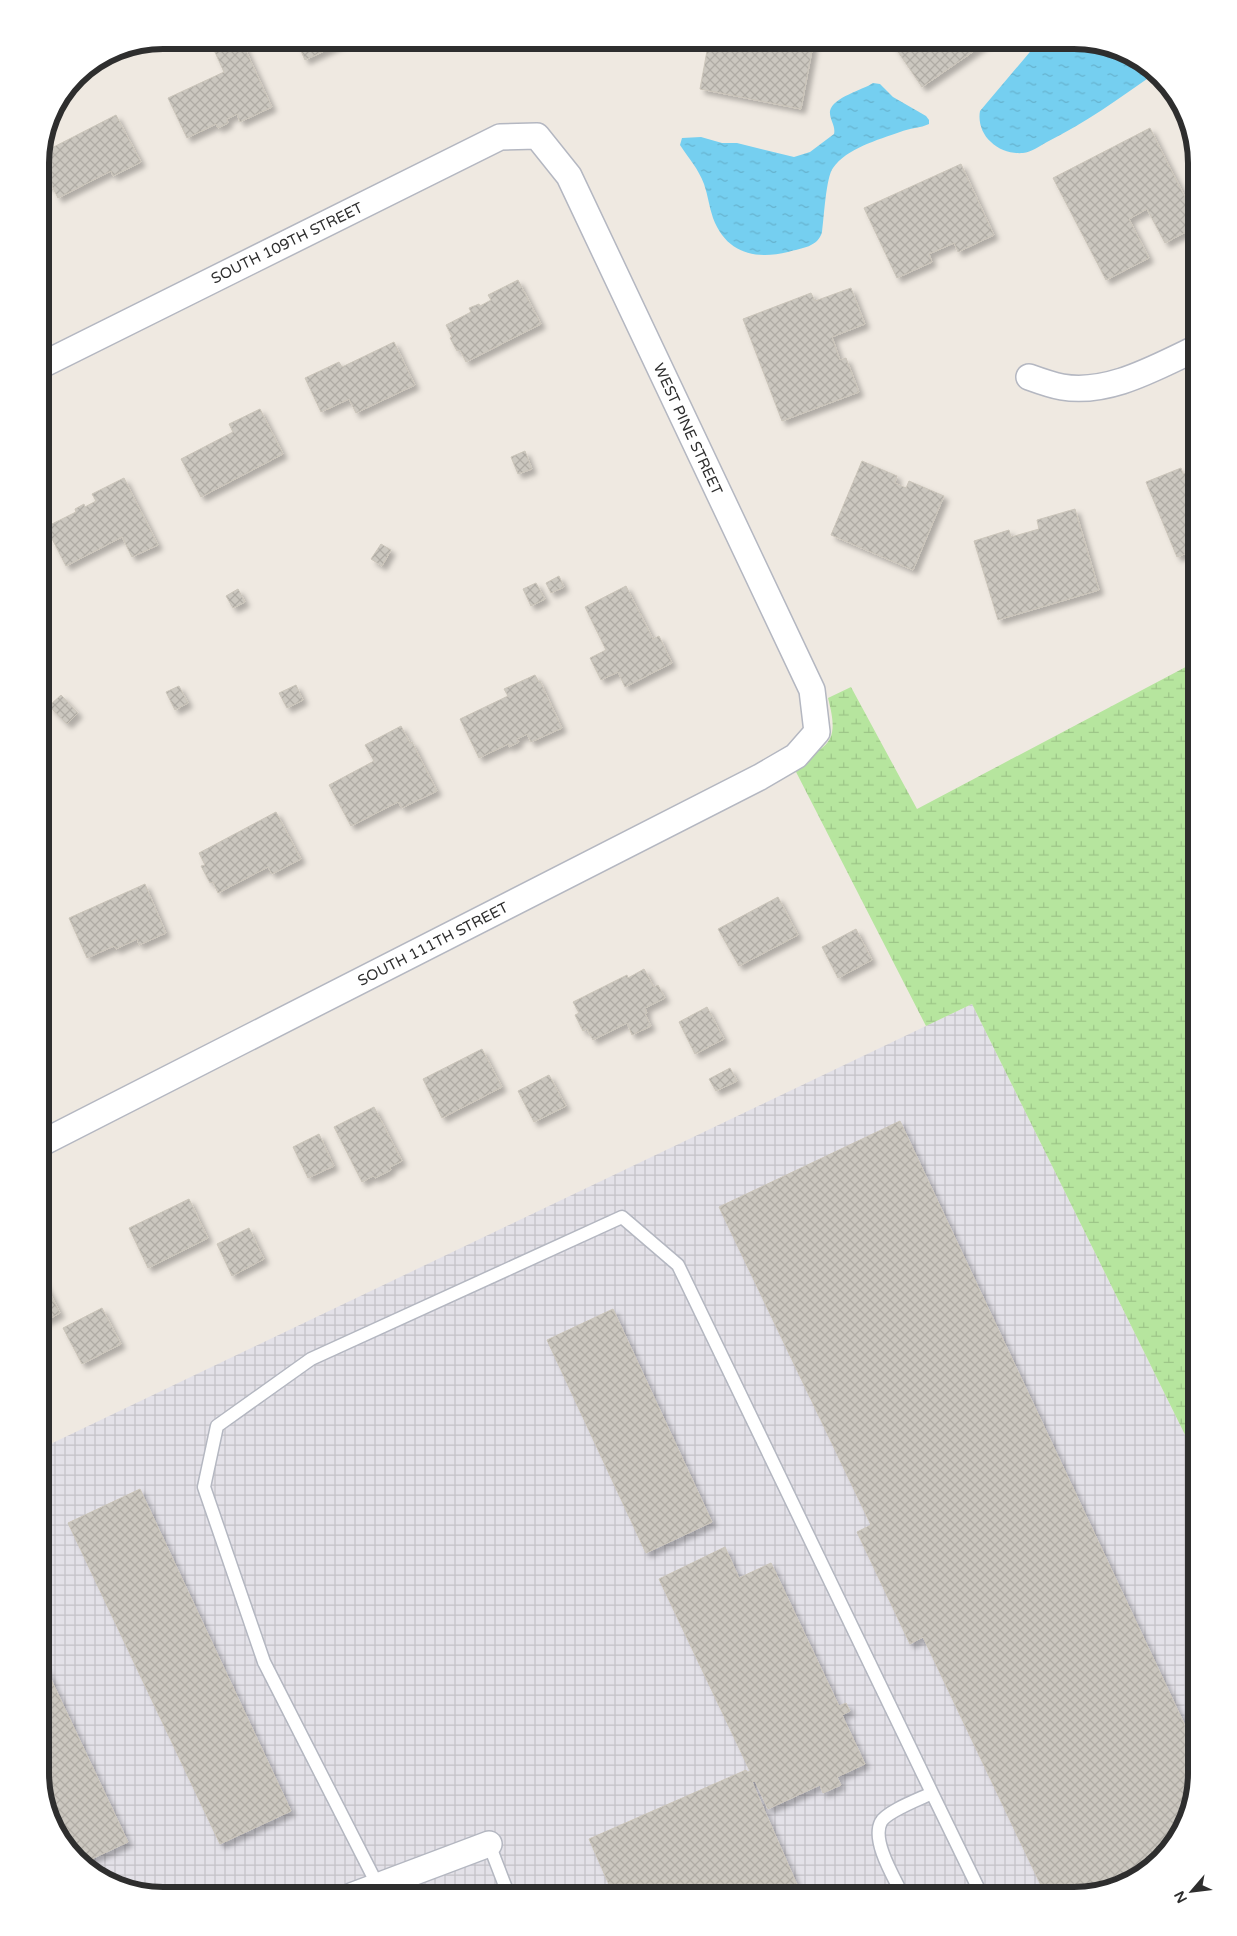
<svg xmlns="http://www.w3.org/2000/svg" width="1237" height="1936" font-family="'Varela Round',sans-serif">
	<defs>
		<pattern id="industrial-grid" width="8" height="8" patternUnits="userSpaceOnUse" patternTransform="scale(1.25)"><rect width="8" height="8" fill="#e3e1e8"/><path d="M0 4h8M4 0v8" fill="none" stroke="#c3c1c7"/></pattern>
		<pattern id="wetland-marsh" width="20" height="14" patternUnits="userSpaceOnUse" patternTransform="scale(1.25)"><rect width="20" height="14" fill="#b6e59e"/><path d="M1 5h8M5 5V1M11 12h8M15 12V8" fill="none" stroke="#9dc588"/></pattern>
		<pattern id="water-ripples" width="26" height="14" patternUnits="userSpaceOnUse" patternTransform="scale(1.25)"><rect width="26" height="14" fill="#75cff0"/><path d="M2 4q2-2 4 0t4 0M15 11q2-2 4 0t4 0" fill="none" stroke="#66b2ce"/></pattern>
		<pattern id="building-cross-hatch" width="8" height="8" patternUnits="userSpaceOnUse" patternTransform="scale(1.25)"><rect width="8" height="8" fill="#cbc7bf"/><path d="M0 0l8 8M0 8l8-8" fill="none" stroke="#afaba4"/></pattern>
		<filter id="shadow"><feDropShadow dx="4.5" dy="4.5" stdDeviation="2.5" flood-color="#0004"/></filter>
	</defs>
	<rect width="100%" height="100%" fill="#efe9e1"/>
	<path fill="url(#industrial-grid)" d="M 972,1004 L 1197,1459 L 1197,1774 L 1176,1841 L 1129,1883 L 1074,1896 L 155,1896 L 95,1875 L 53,1828 L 40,1773 L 40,1449 Z"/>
	<path fill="url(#wetland-marsh)" d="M 1197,661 L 1197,1459 L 972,1004 L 926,1026 L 793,766 C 829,745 840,743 828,698 L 851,687 L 917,809 Z"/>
	<path fill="url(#water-ripples)" d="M 1040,40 L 1083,40 L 1143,61 L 1154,74 C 1120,98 1085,123 1047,142 C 1040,146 1031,152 1023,153 C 1011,154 999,150 991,142 C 982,134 978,122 980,111 Z
		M 873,83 L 880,84 L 893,97 L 926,116 L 929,120 L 929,124 C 921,128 909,128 900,132 C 878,140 847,148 833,168 C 826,177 824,218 822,232 C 818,247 802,248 788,252 C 755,260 726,253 713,218 C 709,207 708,195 704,184 C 698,168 689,159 680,145 L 682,138 L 701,137 L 722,143 L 737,143 L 794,157 L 810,152 L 834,134 C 836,126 829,119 830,111 C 833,97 863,90 873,83 Z"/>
	<path fill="url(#building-cross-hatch)" stroke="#cbc5ba" filter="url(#shadow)" d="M 238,40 L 241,40 L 272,107 L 240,122 L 237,114 L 227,119 L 228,123 L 218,128 L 216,124 L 187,138 L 168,98 L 224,72 L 214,50 Z
		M 296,40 L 348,40 L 305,60 Z
		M 709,40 L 814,40 L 801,109 L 700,89 Z
		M 890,40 L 990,40 L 922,87 Z
		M 116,115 L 141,162 L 113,176 L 111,171 L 58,198 L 51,184 L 47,186 L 41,174 L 45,171 L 40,161 L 40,154 Z
		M 1150,128 L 1197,221 L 1197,226 L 1165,243 L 1147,209 L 1129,219 L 1149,258 L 1106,280 L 1053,178 Z
		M 961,164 L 994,235 L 958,252 L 954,243 L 929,254 L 932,262 L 897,278 L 864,208 Z
		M 518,280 L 541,324 L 466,362 L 460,350 L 457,351 L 450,338 L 452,337 L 446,325 L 471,312 L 469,308 L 479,304 L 480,306 L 491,300 L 488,295 Z
		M 851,288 L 865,324 L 832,337 L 840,360 L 846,358 L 859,392 L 782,421 L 743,319 L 811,293 L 815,301 Z
		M 394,342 L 415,385 L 356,413 L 349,399 L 321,412 L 305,378 L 339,362 L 342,367 Z
		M 260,409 L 283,454 L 201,497 L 181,459 L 233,432 L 229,424 Z
		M 525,451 L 532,469 L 518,474 L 511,457 Z
		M 862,461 L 897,476 L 895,483 L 906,488 L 909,481 L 944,496 L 913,570 L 831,535 Z
		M 1181,468 L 1183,474 L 1197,468 L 1197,549 L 1177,557 L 1146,482 Z
		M 124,478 L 158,545 L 132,557 L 122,537 L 66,566 L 46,527 L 76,512 L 75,509 L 84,504 L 85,507 L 96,501 L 92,494 Z
		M 1075,509 L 1099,590 L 998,620 L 974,541 L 1009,530 L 1011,537 L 1039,529 L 1037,520 Z
		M 381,544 L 391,550 L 382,566 L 371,559 Z
		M 559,576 L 564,587 L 551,593 L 546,583 Z
		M 536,583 L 545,599 L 531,606 L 523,589 Z
		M 626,586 L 653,639 L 659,636 L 672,663 L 625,687 L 618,672 L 601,680 L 590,658 L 606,650 L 585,607 Z
		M 238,589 L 245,602 L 233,608 L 226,596 Z
		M 535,675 L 539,682 L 540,681 L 562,728 L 531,742 L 527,734 L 517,739 L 519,742 L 509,747 L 508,744 L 479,758 L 460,719 L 508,696 L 504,689 Z
		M 296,685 L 303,700 L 287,708 L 279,693 Z
		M 179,686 L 188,703 L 175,710 L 166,692 Z
		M 61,695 L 78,713 L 67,724 L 49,706 Z
		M 401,726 L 410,743 L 412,742 L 437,791 L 402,808 L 398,802 L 351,826 L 329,785 L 374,761 L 365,745 Z
		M 276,812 L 301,859 L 272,874 L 268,867 L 218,893 L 213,882 L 210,883 L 201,866 L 205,865 L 199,853 Z
		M 145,884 L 166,933 L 139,945 L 137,939 L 116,949 L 114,946 L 87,958 L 69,918 Z
		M 778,897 L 798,935 L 739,966 L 718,929 Z
		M 856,929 L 872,960 L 838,978 L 822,947 Z
		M 644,969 L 654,987 L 658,985 L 665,998 L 645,1008 L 647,1013 L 645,1014 L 651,1026 L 632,1035 L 627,1023 L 593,1040 L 587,1029 L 583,1031 L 575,1015 L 579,1013 L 573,1002 L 627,975 L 628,978 Z
		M 707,1007 L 724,1039 L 695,1054 L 679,1022 Z
		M 482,1049 L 502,1087 L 442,1118 L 423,1079 Z
		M 730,1068 L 737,1081 L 716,1091 L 709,1079 Z
		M 549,1075 L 566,1106 L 534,1122 L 518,1091 Z
		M 374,1107 L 402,1161 L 390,1167 L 391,1170 L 375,1178 L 373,1176 L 362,1182 L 334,1127 Z
		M 900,1121 L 1197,1751 L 1197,1774 L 1176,1841 L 1129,1883 L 1074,1896 L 1046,1896 L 923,1637 L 910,1644 L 857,1532 L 871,1525 L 719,1207 Z
		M 319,1134 L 334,1166 L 308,1178 L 293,1147 Z
		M 189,1199 L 208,1238 L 148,1268 L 129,1228 Z
		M 249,1228 L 264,1259 L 232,1276 L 217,1244 Z
		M 40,1274 L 60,1313 L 40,1324 Z
		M 102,1308 L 121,1344 L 82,1364 L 63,1328 Z
		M 613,1309 L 712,1522 L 646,1553 L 547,1340 Z
		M 140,1489 L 291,1811 L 220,1844 L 68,1523 Z
		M 725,1547 L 739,1578 L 771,1563 L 839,1706 L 846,1703 L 850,1711 L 842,1715 L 865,1764 L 837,1777 L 841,1785 L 823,1793 L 820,1785 L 768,1809 L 755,1781 L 752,1782 L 802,1896 L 614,1896 L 589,1839 L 746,1770 L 747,1772 L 750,1771 L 659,1579 Z
		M 40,1656 L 128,1842 L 83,1863 L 53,1828 L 40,1773 Z"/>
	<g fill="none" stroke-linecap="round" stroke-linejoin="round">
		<defs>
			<path id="service" d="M 932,1793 L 982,1896
				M 489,1844 L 509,1896
				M 378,1886 L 264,1662 L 204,1487 L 217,1426 L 311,1359 L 622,1217 L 678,1265 L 932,1793 C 920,1799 887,1811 881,1822 C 871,1841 895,1879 903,1896"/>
			<path id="minor" d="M 1029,377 C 1040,381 1051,385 1062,387 C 1109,395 1156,367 1197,348
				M 40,1144 L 760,777 L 796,756 L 817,732 L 812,690 L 569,176 L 537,136 L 500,137 L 40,366
				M 351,1896 L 489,1844"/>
		</defs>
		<use href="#service" stroke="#b4b7c1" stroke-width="15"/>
		<use href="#minor" stroke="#b4b7c1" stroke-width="28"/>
		<use href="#service" stroke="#fff" stroke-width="12"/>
		<use href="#minor" stroke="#fff" stroke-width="25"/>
	</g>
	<g text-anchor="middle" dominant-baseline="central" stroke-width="5" stroke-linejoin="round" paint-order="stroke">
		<g font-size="15" fill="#2e2e2e" stroke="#fff">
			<text transform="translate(287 243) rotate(-26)">SOUTH 109TH STREET</text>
			<text transform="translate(688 429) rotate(65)">WEST PINE STREET</text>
			<text transform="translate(433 944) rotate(-27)">SOUTH 111TH STREET</text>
		</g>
	</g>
	<path d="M0 0H1237V1936H0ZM163 49H1074A114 114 0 0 1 1188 163V1773A114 114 0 0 1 1074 1887H163A114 114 0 0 1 49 1773V163A114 114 0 0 1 163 49Z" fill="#fff" fill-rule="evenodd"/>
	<path fill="none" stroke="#2e2e2e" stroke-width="6" d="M163 49H1074A114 114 0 0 1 1188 163V1773A114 114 0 0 1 1074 1887H163A114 114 0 0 1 49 1773V163A114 114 0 0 1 163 49Z"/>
	<g transform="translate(1192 1891) rotate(242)" stroke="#ffffff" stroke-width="4" paint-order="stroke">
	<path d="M0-4L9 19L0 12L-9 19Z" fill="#2e2e2e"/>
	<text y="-8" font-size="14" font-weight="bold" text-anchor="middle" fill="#2e2e2e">N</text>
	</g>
</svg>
